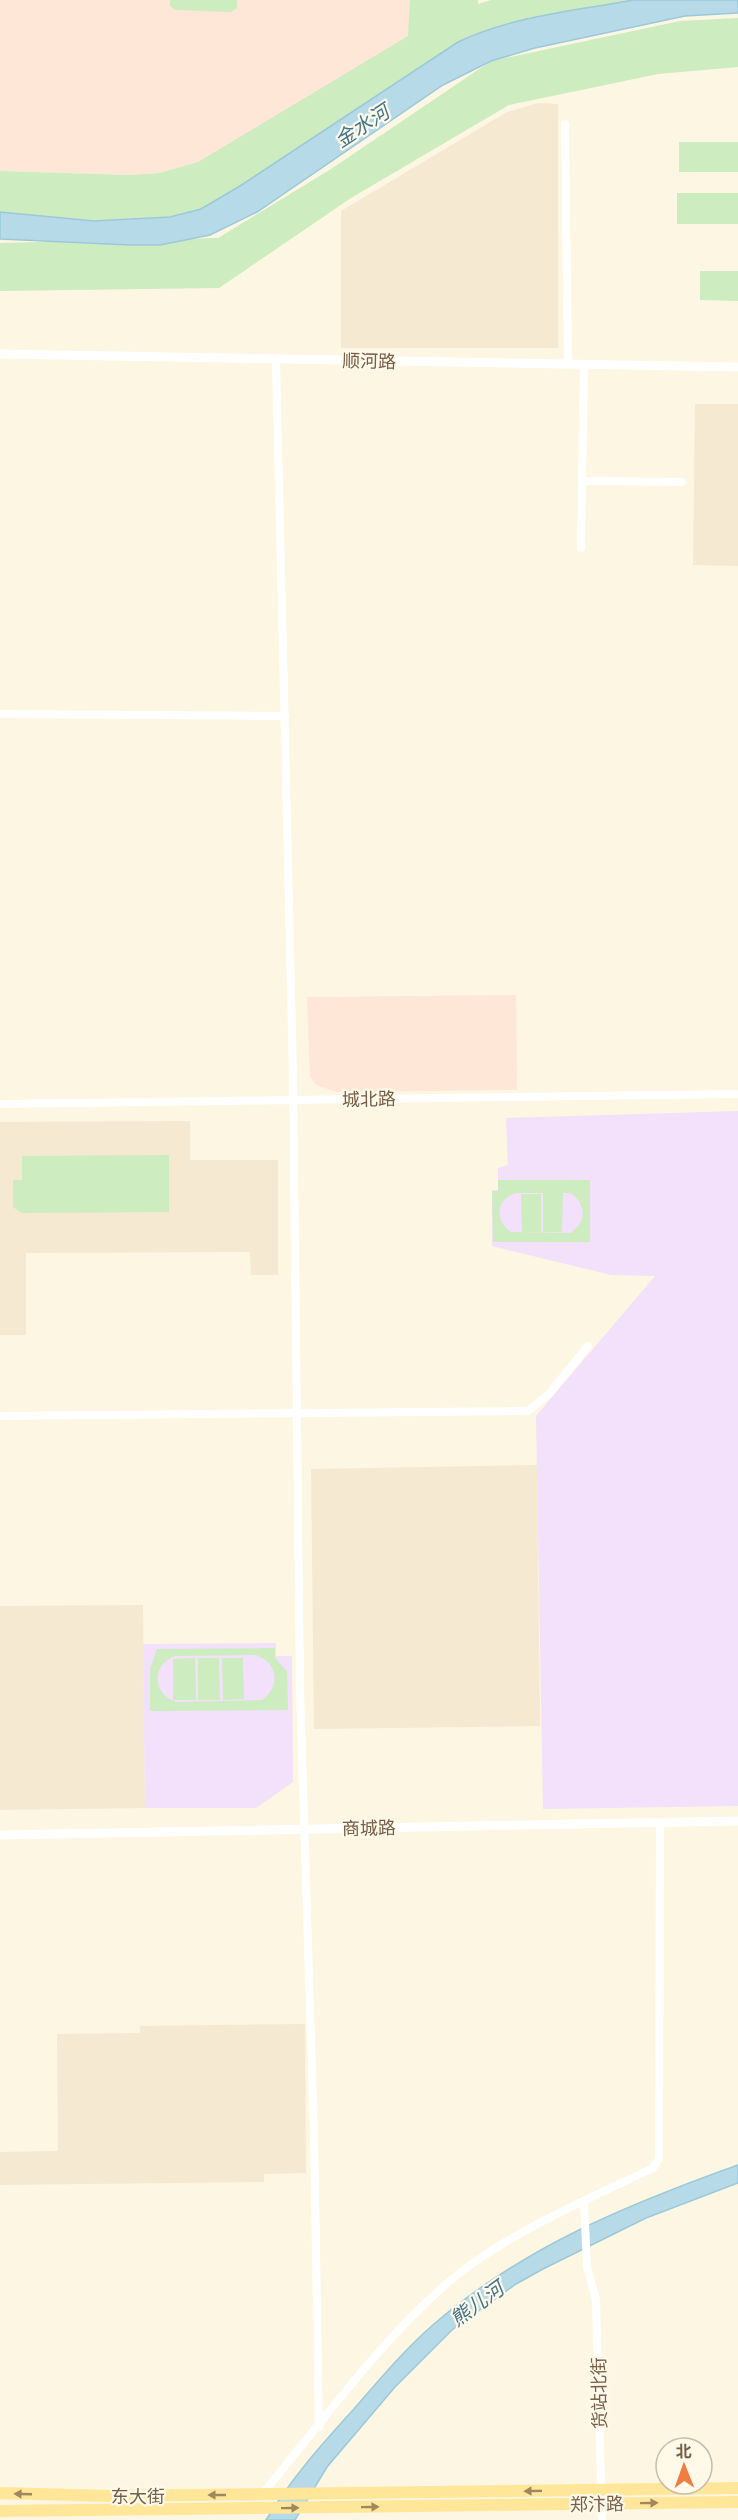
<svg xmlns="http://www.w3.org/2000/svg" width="738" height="2520" font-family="'PT Sans Narrow','Noto Sans SC',sans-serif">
	<rect width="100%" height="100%" fill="#fdf6e3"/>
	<path fill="#f5e9d1" d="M 538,103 L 558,104 L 558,348 L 341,348 L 341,211 L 507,112 Z
		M 695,404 L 738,404 L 738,566 L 693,565 Z
		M 190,1121 L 190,1160 L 278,1160 L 278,1275 L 251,1275 L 250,1252 L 26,1253 L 26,1335 L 0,1335 L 0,1122 Z
		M 537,1465 L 540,1726 L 314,1729 L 311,1469 Z
		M 143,1605 L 145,1808 L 0,1810 L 0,1606 Z
		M 305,2024 L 306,2173 L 264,2174 L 264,2182 L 0,2185 L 0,2152 L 58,2151 L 57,2034 L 140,2033 L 140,2026 Z"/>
	<path fill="#fee7d6" d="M 0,0 L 478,0 L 198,162 L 159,173 L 129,175 L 0,171 Z
		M 516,995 L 517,1090 L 337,1092 L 316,1085 L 310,1077 L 307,997 Z"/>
	<path fill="#f3e0fa" d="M 738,1111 L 738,1806 L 543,1809 L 536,1416 L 655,1276 L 611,1275 L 492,1246 L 492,1190 L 498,1190 L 498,1168 L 508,1165 L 506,1118 Z
		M 276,1643 L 276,1656 L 292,1656 L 293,1782 L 256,1808 L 145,1808 L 143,1644 Z"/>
	<path fill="#cdecc0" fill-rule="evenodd" d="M 170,0 L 237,0 L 237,8 L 231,12 L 175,10 L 170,6 Z
		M 410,0 L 478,0 L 478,4 L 491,0 L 633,0 C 575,11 512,16 458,42 L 240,186 L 201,209 L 170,217 L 94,221 L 0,212 L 0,171 L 129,175 L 159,173 L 198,162 L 408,36 Z
		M 738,18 L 738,67 L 658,74 L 509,105 L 351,198 L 219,288 L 0,291 L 0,243 L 218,238 L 331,169 L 491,61 L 680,21 Z
		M 679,142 L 738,142 L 738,172 L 679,172 Z
		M 677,193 L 738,193 L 738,224 L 677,224 Z
		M 700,271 L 738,271 L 738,301 L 700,300 Z
		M 169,1155 L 169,1212 L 22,1213 L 13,1207 L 13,1180 L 22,1180 L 22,1156 Z
		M 498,1180 L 590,1180 L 590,1242 L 493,1242 L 492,1191 L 498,1191 ZM 516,1193 L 543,1193 L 543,1232 L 562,1232 L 563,1193 L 570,1193 C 587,1203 587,1223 570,1233 L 511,1232 C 494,1221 496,1199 516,1193 Z
		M 521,1194 L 541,1194 L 541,1232 L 522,1232 Z
		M 275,1648 L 275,1658 L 287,1671 L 288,1710 L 150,1711 L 150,1669 L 157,1649 ZM 256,1655 C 278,1662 281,1687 262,1700 L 176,1702 C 152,1694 151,1665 175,1656 Z
		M 195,1658 L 196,1700 L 173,1700 L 173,1659 Z
		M 198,1658 L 219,1658 L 220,1700 L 198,1700 Z
		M 222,1658 L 243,1658 L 244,1699 L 223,1700 Z"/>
	<path fill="#b6dae8" stroke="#9cc9da" stroke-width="1.5" d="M 633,0 L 738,0 L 738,13 L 685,16 L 535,48 L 491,61 L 443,85 L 257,212 L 210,235 L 160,245 L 130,245 L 0,239 L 0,212 L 94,221 L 170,217 L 201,209 L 240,186 L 458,42 C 512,16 575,11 633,0 Z
		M 738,2165 L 738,2183 L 646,2218 L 543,2269 L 516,2284 L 452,2330 L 395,2387 L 327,2467 L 295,2520 L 266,2520 C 291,2479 321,2445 353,2410 C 379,2380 404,2350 434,2324 C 523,2247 629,2204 738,2165 Z"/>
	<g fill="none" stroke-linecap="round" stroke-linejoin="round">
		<path stroke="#fff" stroke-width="8" d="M 565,124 L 568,364
			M 276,359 L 293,1075 L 300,1691 L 314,2134 L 319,2427
			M 582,481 L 682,482
			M 581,548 L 584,364
			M 0,714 L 285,716
			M 0,1104 L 738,1094
			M 0,1416 L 528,1411 L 549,1394 L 588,1346
			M 584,2201 L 587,2267 L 596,2300 L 602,2520
			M 262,2494 C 320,2425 382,2338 451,2280 C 504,2235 590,2198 653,2168 L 659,2159 L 660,1822"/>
		<path stroke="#fff" stroke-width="9" d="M 0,354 L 738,367
			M 0,1835 L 738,1821"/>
		<path stroke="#ffe698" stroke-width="12" d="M 0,2493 L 109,2496 L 738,2488
			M 0,2511 L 738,2502"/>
	</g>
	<defs><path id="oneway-solid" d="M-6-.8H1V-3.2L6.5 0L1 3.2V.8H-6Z" transform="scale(1.5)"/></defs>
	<g fill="#a0875f">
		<use href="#oneway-solid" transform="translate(533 2491) rotate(179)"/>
		<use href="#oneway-solid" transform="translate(23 2494) rotate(-178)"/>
		<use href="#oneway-solid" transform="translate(217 2495) rotate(180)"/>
		<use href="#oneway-solid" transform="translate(649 2503) rotate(-1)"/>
		<use href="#oneway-solid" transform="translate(370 2507) rotate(-1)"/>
		<use href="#oneway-solid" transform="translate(290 2508) rotate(-1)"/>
	</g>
	<g text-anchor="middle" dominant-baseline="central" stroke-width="4.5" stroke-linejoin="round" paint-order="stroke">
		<g font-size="18" fill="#775e47" stroke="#fff9ea">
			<text transform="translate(369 361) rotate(1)">顺河路</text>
			<text transform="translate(369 1099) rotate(-1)">城北路</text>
			<text transform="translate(369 1828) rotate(-1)">商城路</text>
			<text transform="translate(599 2393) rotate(-91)">货站北街</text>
			<text x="138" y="2496">东大街</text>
			<text transform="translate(597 2504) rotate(-1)">郑汴路</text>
		</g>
		<g font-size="20" font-style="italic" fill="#40758b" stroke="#fff9ea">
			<text transform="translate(362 126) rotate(-33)">金水河</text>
			<text transform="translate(477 2304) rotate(-36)">熊儿河</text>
		</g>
	</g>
	<g transform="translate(684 2466) rotate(359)"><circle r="28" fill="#fff9ea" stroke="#c9bba9" stroke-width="1.5"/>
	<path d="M0-4.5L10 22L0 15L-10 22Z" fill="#ee7e41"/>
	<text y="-9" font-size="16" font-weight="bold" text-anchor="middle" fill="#775e47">北</text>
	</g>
</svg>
